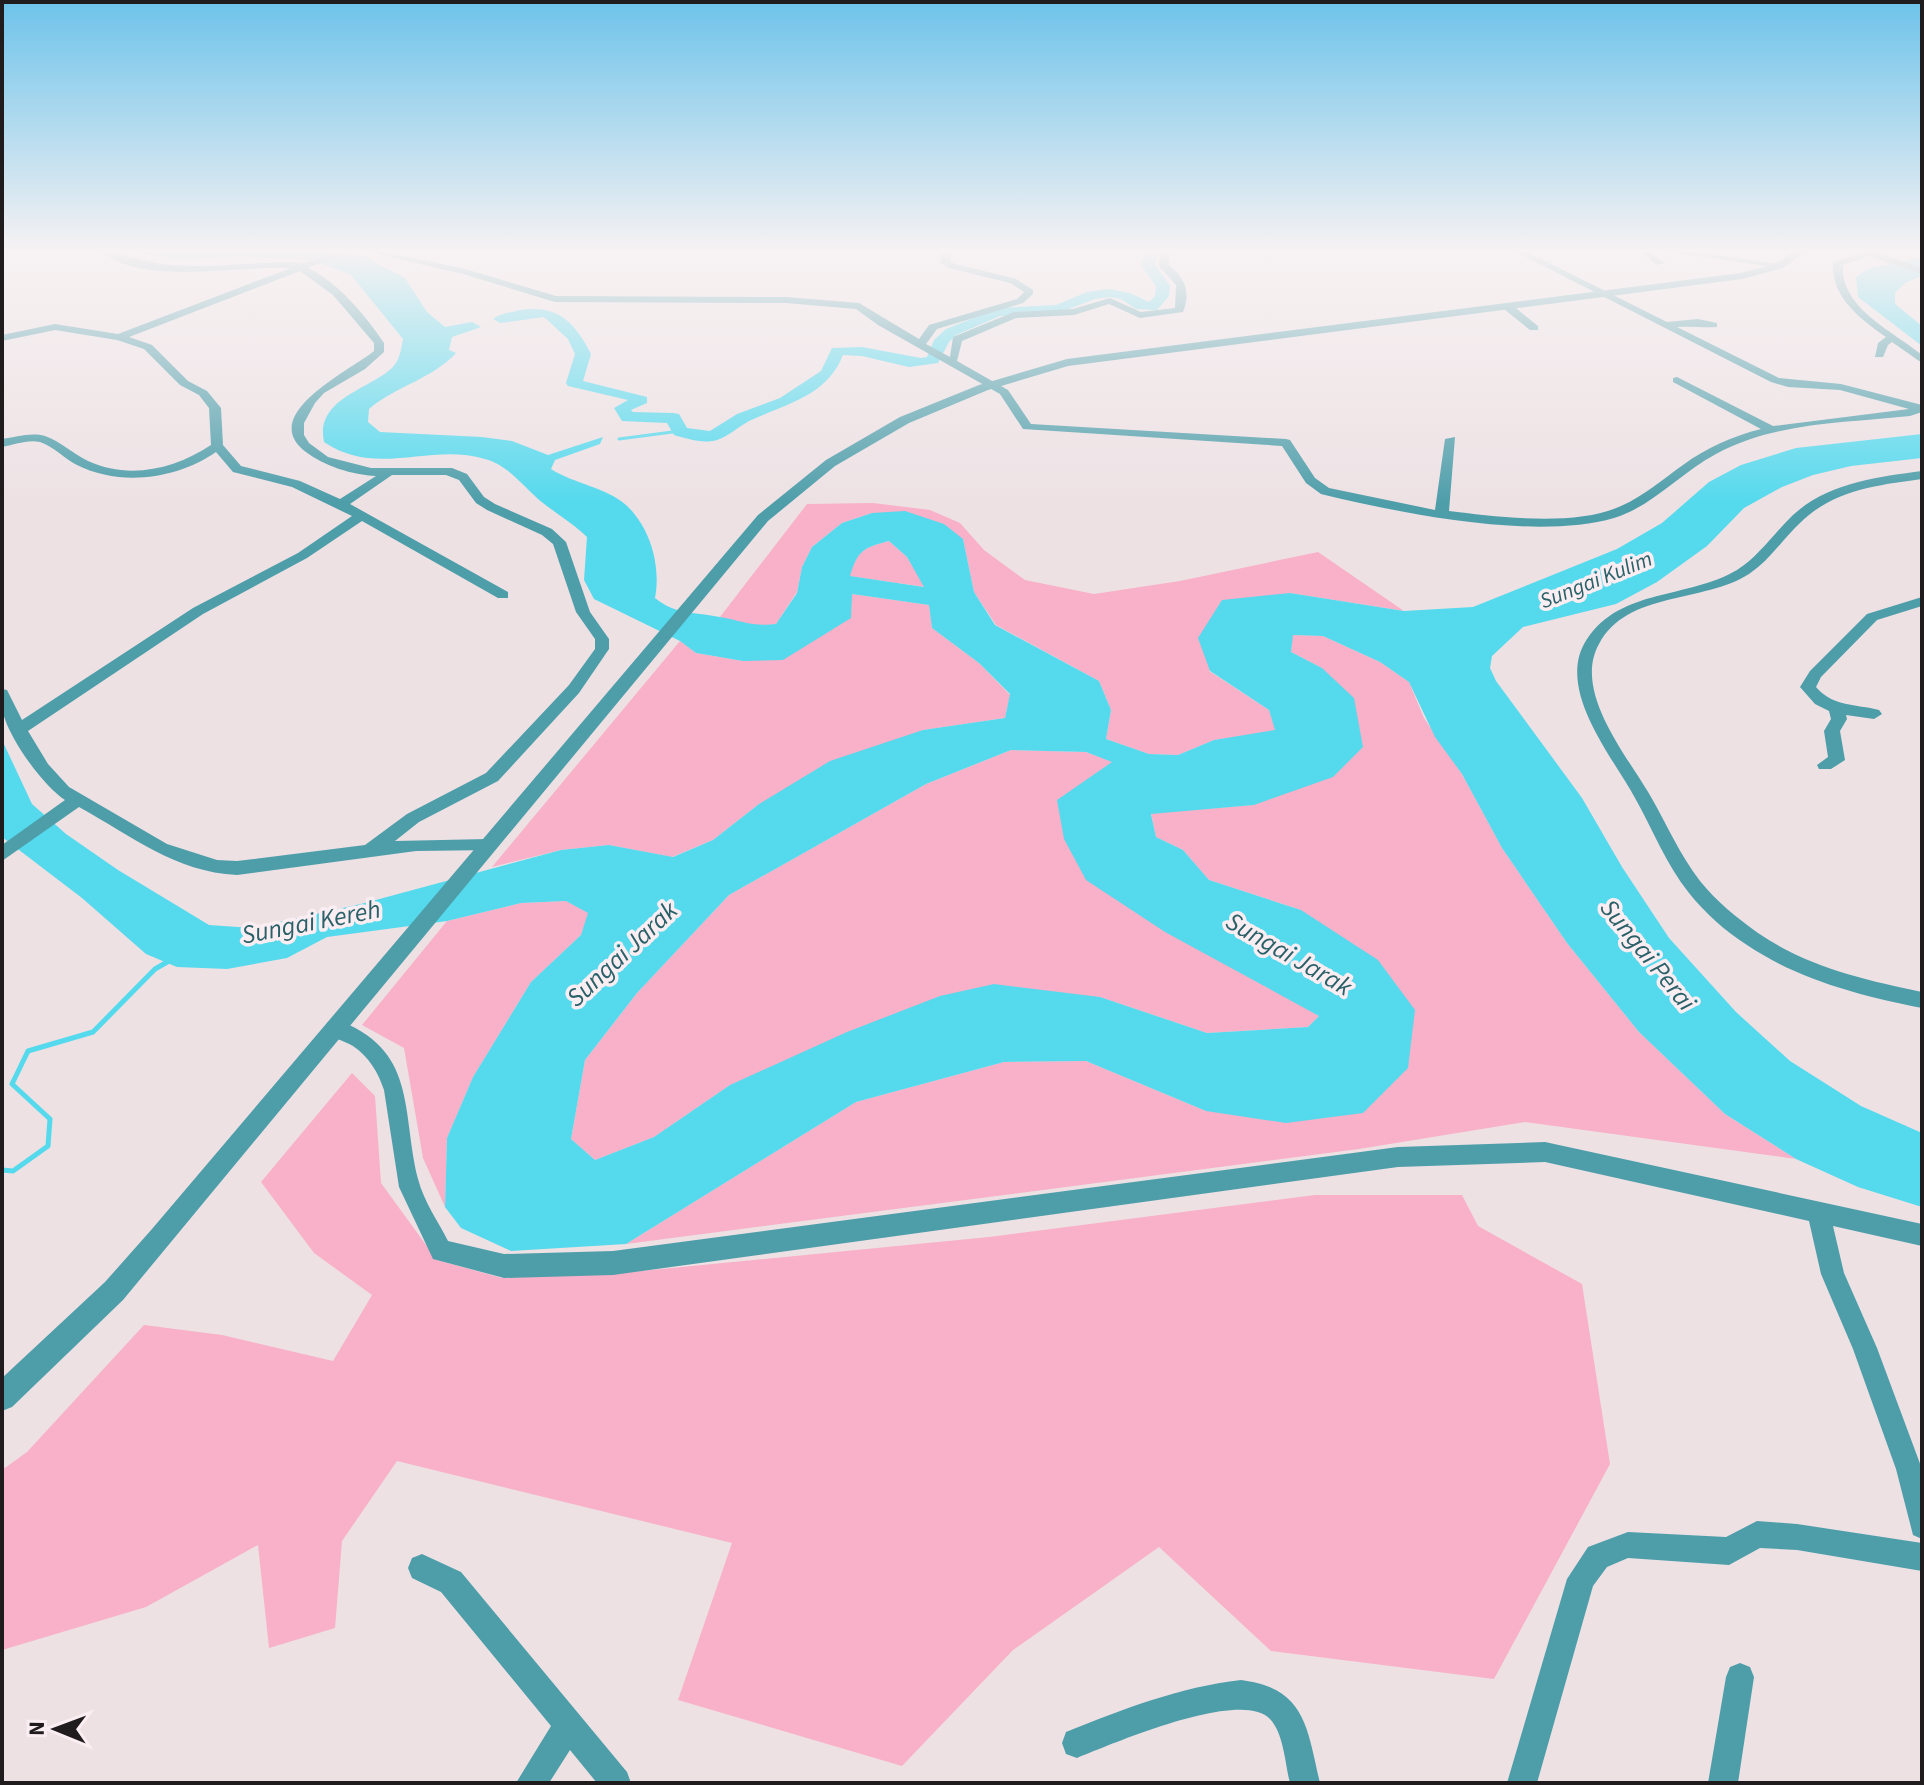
<svg xmlns="http://www.w3.org/2000/svg" width="1924" height="1785" font-family="'Source Sans 3',sans-serif">
	<rect width="100%" height="100%" fill="#ede1e4"/>
	<path fill="#f8b1c8" d="M 873,503 L 930,510 L 960,523 L 984,550 L 1025,580 L 1094,594 L 1180,581 L 1318,552 L 1404,611 L 1290,593 L 1209,671 L 1269,710 L 1276,731 L 1214,740 L 1178,755 L 1149,754 L 1106,739 L 1111,710 L 1099,681 L 996,625 L 974,592 L 963,539 L 872,513 L 842,523 L 812,547 L 802,567 L 797,592 L 776,624 L 753,627 L 720,617 L 807,504 Z
		M 889,541 L 907,557 L 925,587 L 849,576 C 858,550 863,548 889,541 Z
		M 852,594 L 929,605 L 932,628 L 979,663 L 1010,695 L 1005,718 L 923,730 L 759,804 L 713,840 L 672,857 L 609,845 L 561,850 L 492,867 L 680,641 L 696,653 L 743,661 Z
		M 1292,635 L 1323,636 L 1380,662 L 1409,682 L 1424,718 L 1462,774 L 1502,848 L 1567,943 L 1639,1032 L 1725,1114 L 1796,1159 L 1525,1122 L 1359,1149 L 626,1244 L 856,1102 L 1004,1062 L 1086,1061 L 1206,1111 L 1363,1113 L 1301,910 L 1209,880 L 1183,850 L 1156,837 L 1151,813 L 1254,805 L 1322,668 L 1291,652 Z
		M 1011,750 L 1086,752 L 1113,762 L 1057,801 L 1268,985 L 1319,1016 L 1308,1027 L 1207,1033 L 1100,997 L 730,1085 L 654,1137 L 595,1160 L 571,1139 L 585,1060 L 637,993 L 729,895 L 926,784 Z
		M 566,901 L 589,913 L 581,935 L 531,982 L 473,1077 L 447,1138 L 445,1207 L 423,1158 L 404,1048 L 362,1025 L 447,921 L 521,903 Z
		M 352,1073 L 375,1096 L 381,1183 L 437,1260 L 502,1278 L 620,1273 L 989,1237 L 1315,1195 L 1462,1195 L 1478,1226 L 1582,1284 L 1610,1464 L 1494,1679 L 1271,1651 L 1159,1547 L 1013,1650 L 902,1766 L 678,1700 L 732,1543 L 397,1461 L 342,1541 L 335,1628 L 269,1648 L 258,1545 L 146,1607 L 2,1650 L 2,1470 L 27,1452 L 144,1325 L 222,1335 L 333,1361 L 372,1295 L 314,1253 L 261,1182 Z"/>
	<path fill="#55d9ed" fill-rule="evenodd" d="M 134,252 L 336,252 L 365,257 L 405,278 L 427,312 L 445,327 L 472,322 L 481,327 L 452,337 L 449,350 L 456,353 C 432,379 396,386 369,409 L 368,422 L 380,432 L 482,437 L 512,441 L 548,455 L 603,437 L 600,444 L 555,460 L 551,469 C 574,484 606,487 626,505 C 651,528 661,567 655,598 C 676,615 695,612 720,617 C 743,621 752,627 776,624 L 797,593 L 802,567 L 812,547 L 842,523 L 872,513 L 905,511 L 944,524 L 963,539 L 974,592 L 995,625 L 1099,681 L 1111,710 L 1106,739 L 1149,754 L 1178,755 L 1214,740 L 1275,730 L 1269,710 L 1210,671 L 1198,638 L 1222,600 L 1290,593 L 1404,611 L 1473,607 L 1617,549 L 1662,523 L 1709,482 L 1741,465 L 1796,448 L 1922,434 L 1922,458 L 1851,466 L 1813,475 L 1782,487 L 1744,508 L 1707,546 L 1657,582 L 1616,604 L 1523,627 L 1492,656 L 1490,668 L 1496,681 L 1582,798 L 1622,867 L 1669,938 L 1736,1012 L 1790,1061 L 1861,1106 L 1922,1133 L 1922,1207 L 1858,1187 L 1796,1159 L 1725,1114 L 1639,1032 L 1567,943 L 1502,848 L 1462,774 L 1435,737 L 1409,682 L 1380,662 L 1323,636 L 1293,635 L 1291,652 L 1322,668 L 1354,698 L 1363,747 L 1333,777 L 1254,805 L 1151,814 L 1156,837 L 1183,850 L 1209,880 L 1301,910 L 1378,960 L 1415,1010 L 1408,1068 L 1363,1113 L 1286,1123 L 1206,1111 L 1086,1061 L 1004,1062 L 856,1102 L 626,1244 L 511,1251 L 461,1228 L 445,1207 L 447,1138 L 473,1077 L 531,982 L 581,935 L 588,913 L 566,901 L 521,903 L 447,921 L 327,937 L 287,958 L 227,969 L 177,967 L 146,954 L 82,898 L 2,837 L 2,740 L 32,804 L 66,834 L 118,870 L 209,925 L 252,928 L 361,904 L 561,850 L 609,845 L 673,857 L 713,840 L 759,804 L 830,761 L 923,730 L 1005,718 L 1010,694 L 979,663 L 932,628 L 929,605 L 852,594 L 851,618 L 783,660 L 743,661 L 696,653 L 680,641 L 594,599 L 584,580 L 587,537 C 574,524 558,515 543,503 C 525,489 509,465 485,459 C 430,442 377,478 324,442 C 315,399 368,390 392,368 C 400,360 401,349 403,339 L 351,275 L 334,268 L 309,260 L 250,257 L 176,259 ZM 889,541 L 907,557 L 924,587 L 850,576 C 858,550 863,548 889,541 ZM 1011,750 L 1086,752 L 1112,762 L 1057,800 L 1064,839 L 1086,880 L 1165,932 L 1319,1016 L 1308,1027 L 1207,1033 L 1100,997 L 994,984 L 940,996 L 847,1032 L 730,1085 L 654,1137 L 595,1160 L 571,1139 L 585,1060 L 637,993 L 729,895 L 926,784 Z
		M 1922,257 L 1922,276 L 1905,283 L 1895,293 L 1895,304 L 1922,326 L 1922,346 L 1858,297 L 1856,277 L 1868,269 Z"/>
	<g fill="none" stroke-linecap="round" stroke-linejoin="round">
		<path stroke="#55d9ed" stroke-width="2" d="M 669,432 L 680,431"/>
		<path stroke="#55d9ed" stroke-width="3" d="M 619,439 L 680,431"/>
		<path stroke="#55d9ed" stroke-width="5" d="M 2,1170 L 13,1171 L 48,1146 L 50,1119 L 12,1084 L 28,1051 L 93,1032 L 155,969 L 169,961"/>
		<path fill="#55d9ed" fill-rule="evenodd" d="M 1146,252 L 1158,252 L 1155,264 L 1170,286 L 1169,296 L 1157,310 L 1136,309 L 1121,299 L 1109,297 L 1095,299 L 1058,313 L 1000,316 L 956,335 L 949,342 L 938,363 L 909,367 L 862,356 L 843,355 C 827,396 786,404 749,421 C 738,427 729,436 717,440 C 703,444 688,439 674,435 L 667,423 L 622,421 L 614,408 L 628,400 L 568,386 L 566,383 L 575,354 L 568,339 L 544,317 L 500,323 L 493,319 C 499,314 508,313 516,311 C 555,303 574,320 591,354 L 583,381 L 647,397 L 647,403 L 631,410 L 633,412 L 673,413 L 679,414 L 687,428 L 710,431 L 737,414 L 780,398 L 821,371 L 832,348 L 862,347 L 921,358 L 927,357 L 934,340 L 946,329 L 998,308 L 1056,305 L 1087,292 L 1109,289 L 1130,293 L 1149,302 L 1155,296 L 1156,286 L 1141,265 Z"/>
		<path fill="#4e9eaa" fill-rule="evenodd" d="M 102,252 C 123,252 146,263 169,265 C 209,268 249,263 289,262 C 309,267 326,252 346,252 L 308,268 C 339,283 365,315 384,343 L 384,352 L 365,369 L 324,393 L 315,403 L 304,423 L 304,435 L 309,443 L 328,457 L 371,468 L 452,468 L 467,474 L 484,497 L 495,504 L 552,529 L 566,542 L 590,612 L 609,639 L 609,649 L 579,693 L 498,781 L 419,822 L 395,841 L 488,839 L 494,840 L 497,845 L 494,850 L 416,851 L 237,875 C 175,872 132,836 79,807 L 2,861 L 2,845 L 65,800 C 43,786 6,735 2,708 C 1,702 2,695 2,689 L 7,690 L 22,720 L 193,608 L 298,553 L 352,516 L 292,487 L 233,472 L 216,452 C 177,479 121,487 77,465 C 65,459 53,446 40,442 C 28,439 13,445 2,447 L 2,439 C 16,437 31,432 45,436 C 60,441 73,454 88,461 C 129,480 175,469 211,445 L 209,408 L 199,395 L 180,385 L 144,349 L 117,340 L 55,330 L 2,341 L 2,335 L 55,324 L 118,334 L 291,268 C 240,265 142,286 102,252 ZM 300,271 L 333,295 L 374,343 L 374,351 C 351,370 256,415 306,452 C 324,466 353,475 376,476 L 340,499 L 300,481 L 241,466 L 223,445 L 221,408 L 207,391 L 188,381 L 152,345 L 129,337 ZM 392,475 L 446,475 L 459,480 L 476,503 L 487,510 L 542,535 L 553,544 L 576,612 L 595,639 L 595,649 L 569,685 L 486,773 L 407,814 L 365,845 L 237,861 L 217,860 L 167,844 L 69,787 L 48,764 L 28,731 L 203,614 L 307,558 L 362,521 L 498,598 L 508,598 L 508,592 L 350,504 Z
			M 368,252 L 384,252 L 465,269 L 556,296 L 786,297 L 859,303 L 919,339 L 929,325 L 1017,299 L 1024,292 L 1010,283 L 949,268 L 940,262 L 943,252 L 951,252 L 950,261 L 955,264 L 1016,279 L 1033,290 L 1033,294 L 1023,303 L 937,329 L 926,344 L 950,357 L 953,337 L 1014,312 L 1073,309 L 1110,298 L 1141,312 L 1175,308 L 1176,285 L 1159,266 L 1161,252 L 1169,252 L 1169,265 C 1185,278 1191,292 1183,312 L 1140,318 L 1109,304 L 1074,315 L 1016,318 L 962,341 L 957,361 L 1008,390 L 1031,424 L 1286,439 L 1290,440 L 1315,478 L 1329,488 L 1435,510 L 1445,439 L 1455,437 L 1449,511 C 1498,517 1576,527 1621,506 C 1644,496 1663,479 1683,465 C 1706,448 1733,436 1761,429 L 1673,382 L 1673,378 L 1677,377 L 1773,426 L 1909,409 L 1840,390 L 1788,387 L 1771,382 L 1516,252 L 1527,252 L 1667,322 L 1698,319 L 1717,323 L 1717,327 C 1704,328 1691,326 1677,327 L 1779,378 L 1841,384 L 1922,405 L 1922,412 L 1910,416 C 1845,423 1774,422 1716,454 C 1680,473 1653,506 1614,518 C 1534,541 1400,513 1321,494 L 1306,483 L 1282,446 L 1023,429 L 1000,394 L 878,325 L 856,309 L 786,303 L 555,302 L 463,274 Z
			M 1640,252 L 1650,252 L 1665,263 L 1657,265 Z
			M 1668,252 L 1693,252 L 1786,265 L 1781,268 Z
			M 1863,252 L 1876,252 L 1922,268 L 1922,274 L 1868,256 L 1843,265 C 1840,308 1893,331 1922,355 L 1922,363 L 1892,342 L 1888,345 L 1883,357 L 1875,357 L 1878,343 L 1886,337 C 1860,319 1831,297 1833,263 Z
			M 1504,305 L 1512,305 L 1538,326 L 1538,330 L 1530,330 L 1504,309 Z
			M 1922,471 L 1922,479 C 1878,485 1833,490 1800,523 C 1782,540 1769,561 1749,574 C 1704,603 1627,591 1599,644 C 1572,692 1629,758 1651,797 C 1667,825 1680,855 1700,881 C 1716,901 1737,918 1758,933 C 1807,967 1865,980 1922,992 L 1922,1008 C 1862,996 1799,980 1747,945 C 1725,931 1705,913 1689,893 C 1666,864 1653,830 1635,798 C 1613,757 1554,688 1587,639 C 1621,588 1688,599 1737,570 C 1759,556 1774,533 1793,515 C 1828,483 1877,477 1922,471 Z
			M 1922,597 L 1922,606 L 1877,620 L 1821,677 L 1816,687 C 1833,707 1856,704 1879,710 L 1882,714 L 1874,719 L 1846,715 L 1847,719 L 1840,731 L 1845,760 L 1831,769 L 1819,769 L 1817,765 L 1828,757 L 1824,731 L 1831,719 L 1829,711 L 1815,704 L 1800,687 L 1810,671 L 1867,614 Z
			M 335,1019 C 418,1049 401,1110 418,1179 C 424,1202 438,1221 448,1241 L 504,1254 L 613,1251 L 1398,1147 L 1545,1142 L 1922,1224 L 1922,1246 L 1833,1226 L 1844,1273 L 1877,1348 L 1922,1469 L 1922,1539 L 1913,1535 L 1896,1469 L 1853,1349 L 1821,1274 L 1809,1221 L 1545,1162 L 1398,1167 L 613,1275 L 504,1278 L 433,1259 L 399,1187 L 384,1090 C 378,1072 369,1057 353,1046 C 343,1040 331,1039 325,1028 L 328,1022 Z
			M 1757,1521 L 1797,1524 L 1922,1543 L 1922,1571 L 1797,1550 L 1760,1548 L 1729,1565 L 1628,1558 L 1607,1567 L 1593,1586 L 1537,1783 L 1507,1783 L 1567,1579 L 1588,1547 L 1628,1532 L 1726,1537 Z
			M 422,1554 L 461,1572 L 627,1772 L 631,1783 L 597,1783 L 570,1750 L 549,1783 L 516,1783 L 551,1726 L 441,1592 L 412,1578 L 408,1568 L 412,1558 Z
			M 1740,1663 L 1750,1667 L 1754,1677 L 1738,1783 L 1708,1783 L 1726,1677 L 1730,1667 Z
			M 1241,1680 C 1306,1688 1307,1728 1320,1783 L 1290,1783 C 1285,1764 1284,1734 1270,1719 C 1241,1688 1112,1744 1077,1758 L 1066,1754 L 1062,1743 L 1066,1732 C 1123,1709 1180,1687 1241,1680 Z"/>
		<path fill="#4e9eaa" fill-rule="evenodd" d="M 1794,252 L 1805,252 L 1783,268 L 1742,279 L 1068,366 L 988,390 L 909,423 L 835,466 L 768,521 L 123,1300 L 12,1407 L 2,1411 L 2,1378 L 105,1282 L 152,1229 L 758,515 L 826,460 L 900,417 L 979,385 L 1067,359 L 1741,273 L 1775,264 Z"/>
	</g>
	<linearGradient id="sky" x2="0" y2="1"><stop stop-color="#6dc3ea"/><stop offset="0.5" stop-color="#f7f2f3"/><stop offset="1" stop-color="#f7f2f3" stop-opacity="0"/></linearGradient>
	<rect width="1924" height="502" fill="url(#sky)"/>
	<g text-anchor="middle" dominant-baseline="central" stroke-width="7" stroke-linejoin="round" paint-order="stroke">
		<g font-size="22" font-style="italic" fill="#2a6169" stroke="#faeef2">
			<text transform="translate(1596 580) rotate(-22)">Sungai Kulim</text>
		</g>
		<g font-size="26" font-style="italic" fill="#2a6169" stroke="#faeef2">
			<text transform="translate(311 922) rotate(-11)">Sungai Kereh</text>
			<text transform="translate(622 954) rotate(-43)">Sungai Jarak</text>
			<text transform="translate(1289 954) rotate(30)">Sungai Jarak</text>
			<text transform="translate(1648 955) rotate(51)">Sungai Perai</text>
		</g>
	</g>
	<rect width="1924" height="1785" fill="none" stroke="#201b1d" stroke-width="8"/>
	<g transform="translate(56 1729) rotate(271)" stroke="#faeef2" stroke-width="6" paint-order="stroke">
	<path d="M0-6L14 30L0 20L-14 30Z" fill="#201b1d"/>
	<text y="-12" font-size="22" font-weight="bold" text-anchor="middle" fill="#201b1d">N</text>
	</g>
</svg>
